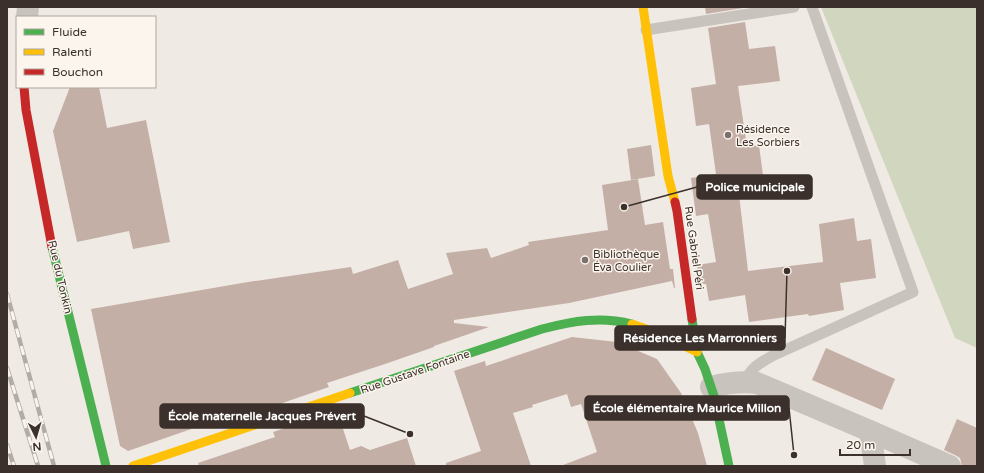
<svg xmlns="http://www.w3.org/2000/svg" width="984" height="473" font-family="'Varela Round',sans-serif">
	<rect width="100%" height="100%" fill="#f0eae4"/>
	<path fill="#d1d6be" d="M 821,7 L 977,7 L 977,348 L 955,338 Z"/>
	<path fill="#c4afa6" d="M 705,7 L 743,7 L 743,8 L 706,14 Z
		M 745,22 L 749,49 L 775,46 L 780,81 L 738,86 L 747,147 L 759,145 L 764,183 L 738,186 L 748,271 L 823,262 L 819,224 L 854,218 L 857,241 L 871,239 L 876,278 L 840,283 L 844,310 L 809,316 L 808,314 L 749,322 L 745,295 L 709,301 L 706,284 L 700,284 L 697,265 L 716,262 L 708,214 L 696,216 L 691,178 L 716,174 L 709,124 L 696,126 L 691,88 L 716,84 L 708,28 Z
		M 70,87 L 99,87 L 107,128 L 146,120 L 170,242 L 133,249 L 129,231 L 77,242 L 53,131 Z
		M 651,145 L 655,176 L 631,180 L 627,149 Z
		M 638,179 L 645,225 L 663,222 L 670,269 L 673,269 L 675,288 L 674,288 L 671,277 L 672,281 L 569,303 L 454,320 L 454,323 L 489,327 L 434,346 L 434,347 L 385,364 L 327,383 L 329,387 L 265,409 L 263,404 L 128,451 L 120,446 L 91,309 L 248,282 L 351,267 L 353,274 L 398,260 L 408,289 L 453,274 L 446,253 L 487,248 L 491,258 L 529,245 L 528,242 L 608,230 L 602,185 Z
		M 572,337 L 617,342 L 657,359 L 681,393 L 698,433 L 707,466 L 563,466 L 563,465 L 597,452 L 581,404 L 571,407 L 567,394 L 532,405 L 533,407 L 513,413 L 531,466 L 446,466 L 446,463 L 481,451 L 454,371 L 485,361 L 486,366 Z
		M 826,348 L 895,379 L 882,410 L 812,380 Z
		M 337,411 L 350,450 L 361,446 L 370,450 L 407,438 L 416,466 L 199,466 L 198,463 L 275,437 L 273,432 Z
		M 957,419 L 977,428 L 977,466 L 962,466 L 960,458 L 955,455 L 944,450 Z"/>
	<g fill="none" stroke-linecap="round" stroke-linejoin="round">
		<path stroke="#c9c3bd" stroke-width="11" d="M 646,30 L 794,7
			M 744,382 C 752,367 758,364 772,356 L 913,292 L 812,7"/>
		<path stroke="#c9c3bd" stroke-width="22" d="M 27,17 L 28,7
			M 711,387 C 727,383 740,381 757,383 L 870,431 L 950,466
			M 870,431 L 875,466"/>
		<path stroke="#4caf50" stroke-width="9" d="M 52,247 L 106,466
			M 692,319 L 697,352 L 705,369 L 714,396 L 729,466
			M 350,393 L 542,329 C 573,321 600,316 632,324"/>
		<path stroke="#ffc107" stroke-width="9" d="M 643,7 L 668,176 L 675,202
			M 632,324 L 657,333 L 697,352
			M 133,466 L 350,393"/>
		<path stroke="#c62828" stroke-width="9" d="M 24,87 L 26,110 L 52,247
			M 675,202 L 677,211 L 692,319"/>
		<defs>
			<path id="rail" d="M 7,294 L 54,466
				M 7,368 L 38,466
				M 7,445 L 14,466"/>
		</defs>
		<use href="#rail" stroke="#b1aca8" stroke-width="4.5"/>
		<use href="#rail" stroke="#fbf5ee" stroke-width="3" stroke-dasharray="9" stroke-linecap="butt"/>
	</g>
	<g fill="#7a716c" stroke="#fbf5ee" stroke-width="1.5">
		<circle cx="728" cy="135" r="4"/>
		<circle cx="585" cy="260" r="4"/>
	</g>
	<g text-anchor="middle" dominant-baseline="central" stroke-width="3" stroke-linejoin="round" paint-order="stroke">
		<g font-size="11" fill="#3b302b" stroke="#fbf5ee" text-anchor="start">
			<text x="736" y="129">Résidence<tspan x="736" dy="13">Les Sorbiers</tspan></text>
			<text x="593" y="254">Bibliothèque<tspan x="593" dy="13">Éva Coulier</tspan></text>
		</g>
		<g font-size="11" fill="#3b302b" stroke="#fbf5ee">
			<text transform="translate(694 248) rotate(82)">Rue Gabriel Péri</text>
			<text transform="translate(60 277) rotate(77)">Rue du Tonkin</text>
			<text transform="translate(415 372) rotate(-19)">Rue Gustave Fontaine</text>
		</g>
	</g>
	<path fill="none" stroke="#3b302b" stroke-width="1.5" d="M624 207L697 187M787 271L785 338M794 455L789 408M410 434L364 416"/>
	<g fill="#3b302b" stroke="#fbf5ee" stroke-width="1.5">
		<circle cx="624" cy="207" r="4"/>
		<circle cx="787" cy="271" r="4"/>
		<circle cx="794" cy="455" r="4"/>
		<circle cx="410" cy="434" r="4"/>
	</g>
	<g fill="#3b302b" stroke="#3b302b" stroke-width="1.5">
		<rect x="697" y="175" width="115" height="24" rx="4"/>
		<rect x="615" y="326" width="170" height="24" rx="4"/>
		<rect x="585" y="396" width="204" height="24" rx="4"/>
		<rect x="160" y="404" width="204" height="24" rx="4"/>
	</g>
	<g font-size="12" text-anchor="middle" font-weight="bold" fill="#fff">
		<text x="755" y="191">Police municipale</text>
		<text x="700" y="342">Résidence Les Marronniers</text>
		<text x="687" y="412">École élémentaire Maurice Millon</text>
		<text x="262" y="420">École maternelle Jacques Prévert</text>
	</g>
	<rect width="984" height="473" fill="none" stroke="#3b302b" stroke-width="16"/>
	<rect x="16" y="16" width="140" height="72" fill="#fbf5ee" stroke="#aea6a0"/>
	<rect x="24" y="29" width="20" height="6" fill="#4caf50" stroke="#aea6a0"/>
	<text x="52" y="36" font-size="12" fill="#3b302b">Fluide</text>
	<rect x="24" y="49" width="20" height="6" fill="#ffc107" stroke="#aea6a0"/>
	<text x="52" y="56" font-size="12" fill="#3b302b">Ralenti</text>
	<rect x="24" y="69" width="20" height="6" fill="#c62828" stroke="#aea6a0"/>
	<text x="52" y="76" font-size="12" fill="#3b302b">Bouchon</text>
	<g transform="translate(36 437) rotate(175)" stroke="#fbf5ee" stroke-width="3" paint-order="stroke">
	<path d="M0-3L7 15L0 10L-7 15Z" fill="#3b302b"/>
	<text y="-6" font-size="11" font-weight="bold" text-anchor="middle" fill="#3b302b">N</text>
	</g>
	<path d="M840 449v6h70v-6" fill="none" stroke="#3b302b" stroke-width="2"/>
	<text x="846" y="449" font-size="12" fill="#3b302b" stroke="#fbf5ee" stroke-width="3" paint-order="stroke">20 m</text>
</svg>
